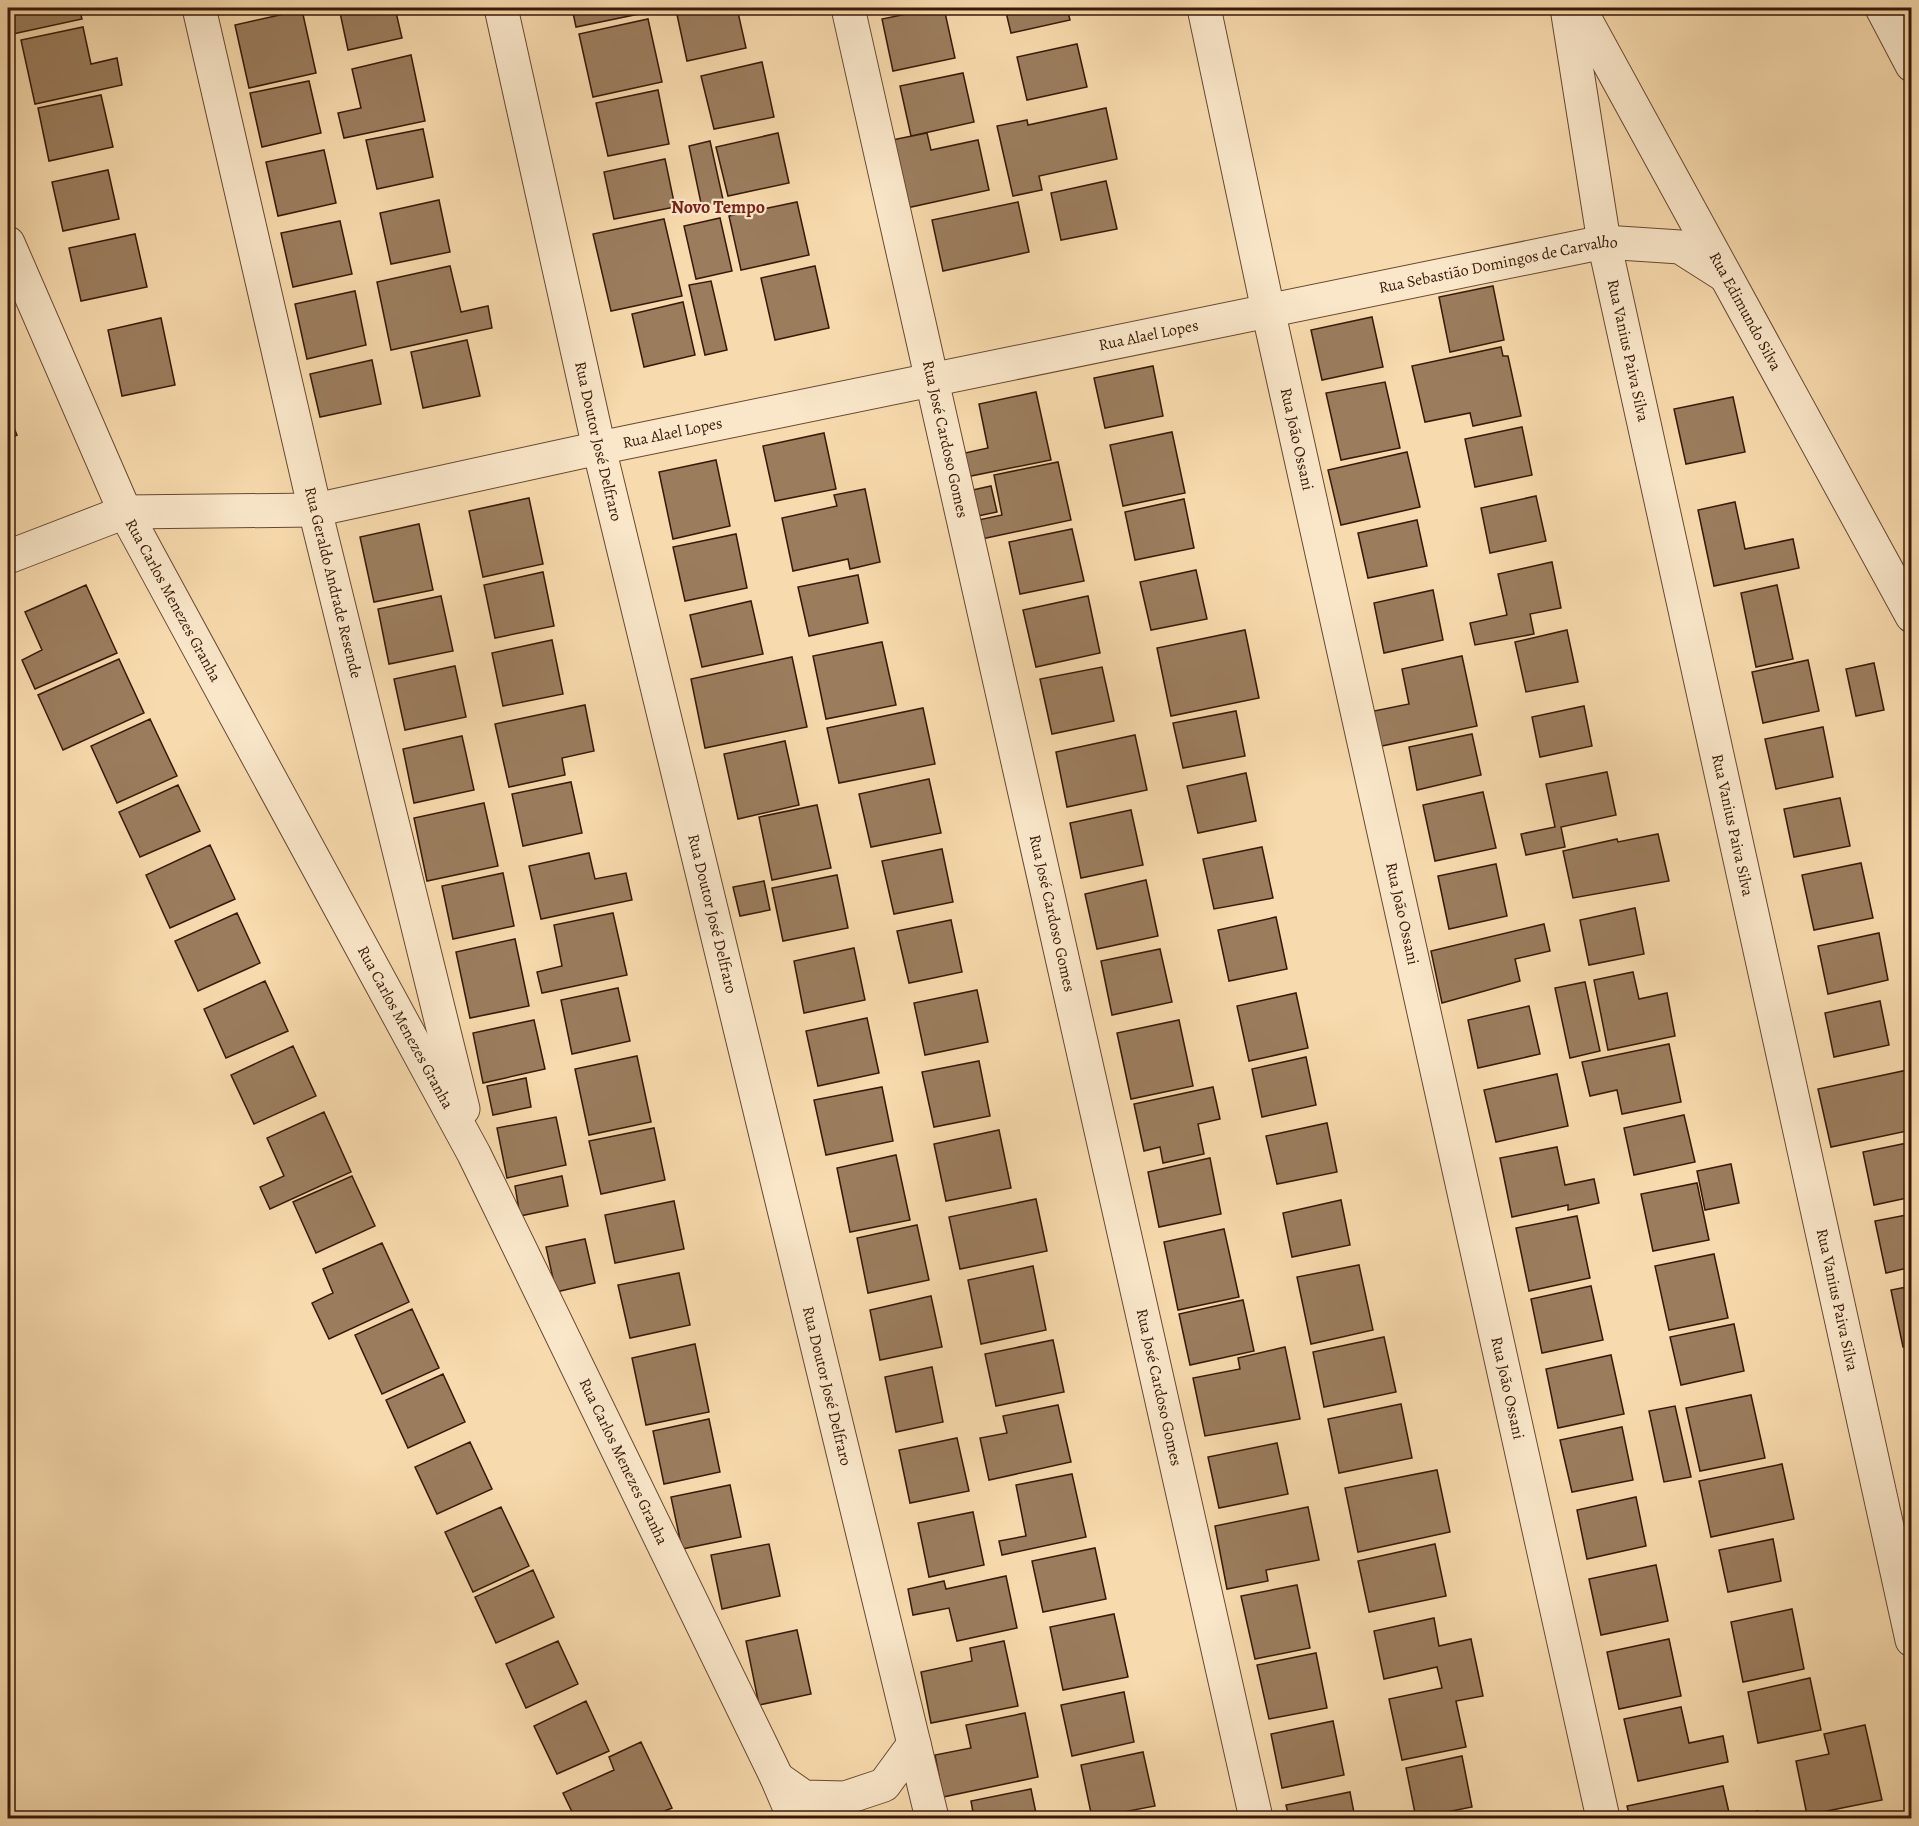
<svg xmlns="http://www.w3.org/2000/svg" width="1919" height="1826" font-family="Alegreya,serif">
	<rect width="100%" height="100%" fill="#f7daad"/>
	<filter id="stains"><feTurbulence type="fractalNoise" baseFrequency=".00333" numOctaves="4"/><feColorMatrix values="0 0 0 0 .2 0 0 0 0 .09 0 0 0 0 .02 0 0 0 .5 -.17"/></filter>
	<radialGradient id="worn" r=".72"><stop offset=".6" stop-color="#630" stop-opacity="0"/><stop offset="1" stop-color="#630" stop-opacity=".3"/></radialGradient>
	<path fill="#9b7d5e" stroke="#381908" stroke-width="1.5" d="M 17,8 L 79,8 L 82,19 L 8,35 L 8,13 L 18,10 Z
		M 339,8 L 395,8 L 402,38 L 348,50 Z
		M 572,8 L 668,8 L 576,27 Z
		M 686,8 L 737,8 L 746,48 L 687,61 L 676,10 Z
		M 935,8 L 944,8 L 955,58 L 893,71 L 882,19 Z
		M 1005,8 L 1067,8 L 1070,20 L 1011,33 Z
		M 302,10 L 316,73 L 249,88 L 235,25 Z
		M 648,19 L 662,82 L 593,97 L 579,34 Z
		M 83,27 L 91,64 L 117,58 L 122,85 L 35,104 L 21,40 Z
		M 1077,44 L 1087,87 L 1027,100 L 1017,57 Z
		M 411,55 L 425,121 L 344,138 L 338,113 L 361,108 L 352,69 Z
		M 762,62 L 774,117 L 714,129 L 701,76 Z
		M 963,73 L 974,122 L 911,136 L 900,86 Z
		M 309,81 L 321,133 L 262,147 L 250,93 Z
		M 658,90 L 669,144 L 608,156 L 596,103 Z
		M 101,95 L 113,147 L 49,161 L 38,108 Z
		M 1106,108 L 1117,159 L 1039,176 L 1042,190 L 1013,196 L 997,126 L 1027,120 L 1028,125 Z
		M 423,129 L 433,177 L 377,189 L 366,140 Z
		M 778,133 L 789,183 L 728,196 L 716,147 Z
		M 927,133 L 931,150 L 978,140 L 989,190 L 902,209 L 887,141 Z
		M 710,141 L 724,204 L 702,208 L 689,146 Z
		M 324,150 L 336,203 L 278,216 L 266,162 Z
		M 665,159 L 675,207 L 614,219 L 604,172 Z
		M 108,170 L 119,219 L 63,231 L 52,182 Z
		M 1106,181 L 1117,229 L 1061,240 L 1051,193 Z
		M 439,200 L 450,252 L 391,264 L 380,213 Z
		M 797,202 L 809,255 L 741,270 L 729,216 Z
		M 1018,202 L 1029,252 L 943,271 L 932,220 Z
		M 720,218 L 732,271 L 696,279 L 684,226 Z
		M 664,219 L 682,296 L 611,311 L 593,234 Z
		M 340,221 L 352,274 L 293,287 L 281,233 Z
		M 135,234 L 147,287 L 81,301 L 69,248 Z
		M 450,266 L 461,312 L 488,306 L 492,328 L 391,350 L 377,282 Z
		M 815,266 L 829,328 L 775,340 L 761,278 Z
		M 711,281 L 727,350 L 705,355 L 689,285 Z
		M 1493,286 L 1504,340 L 1450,352 L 1439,297 Z
		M 355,291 L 366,345 L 307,359 L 295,304 Z
		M 683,302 L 695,355 L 644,367 L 632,314 Z
		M 1372,317 L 1383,367 L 1322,380 L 1311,330 Z
		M 161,318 L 175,385 L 122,396 L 108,330 Z
		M 467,340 L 480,396 L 423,408 L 411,352 Z
		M 1501,347 L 1503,356 L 1508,356 L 1521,416 L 1473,426 L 1470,413 L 1425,422 L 1412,366 Z
		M 372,360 L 381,404 L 320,417 L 310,374 Z
		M 1153,366 L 1163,416 L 1105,428 L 1094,378 Z
		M 1385,382 L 1400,448 L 1341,460 L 1326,393 Z
		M 1036,392 L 1051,460 L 961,478 L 956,455 L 988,448 L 979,404 Z
		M 1733,397 L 1745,452 L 1686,464 L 1674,409 Z
		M 8,414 L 17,435 L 8,439 Z
		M 1522,427 L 1532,475 L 1475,487 L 1465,439 Z
		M 1172,432 L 1185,493 L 1123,506 L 1110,445 Z
		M 824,433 L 836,489 L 775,501 L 763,446 Z
		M 1407,452 L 1420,507 L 1341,525 L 1328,470 Z
		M 716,460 L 730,526 L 673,539 L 659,472 Z
		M 1058,462 L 1071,520 L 972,541 L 969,522 L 1002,515 L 994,475 Z
		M 991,486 L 997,512 L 973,517 L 968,491 Z
		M 865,489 L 880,562 L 850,569 L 848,559 L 793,571 L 782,518 L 837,506 L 834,495 Z
		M 1536,496 L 1546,541 L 1490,553 L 1481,508 Z
		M 529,498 L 543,564 L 483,577 L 469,511 Z
		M 1184,499 L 1194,548 L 1135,560 L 1125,512 Z
		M 1735,502 L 1745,549 L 1793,539 L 1799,568 L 1714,586 L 1698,510 Z
		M 1417,520 L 1427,566 L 1368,578 L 1358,533 Z
		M 419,524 L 433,590 L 374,602 L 360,537 Z
		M 1072,529 L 1084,581 L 1020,594 L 1009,542 Z
		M 736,534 L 747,588 L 685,601 L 673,547 Z
		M 1552,562 L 1561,608 L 1530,614 L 1534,634 L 1475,645 L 1470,623 L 1507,615 L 1498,574 Z
		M 1196,570 L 1207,619 L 1151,630 L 1140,582 Z
		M 543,572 L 554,626 L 495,638 L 484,585 Z
		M 858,575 L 868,623 L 809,636 L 798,587 Z
		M 86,585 L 117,653 L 35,689 L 22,660 L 42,650 L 25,612 Z
		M 1777,585 L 1793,659 L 1756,667 L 1741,593 Z
		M 1433,590 L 1443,640 L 1384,653 L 1374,603 Z
		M 441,596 L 453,651 L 389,664 L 378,609 Z
		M 1088,596 L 1100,653 L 1036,667 L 1023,610 Z
		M 751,601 L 763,654 L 702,667 L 690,615 Z
		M 1245,630 L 1259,698 L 1171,716 L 1157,648 Z
		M 1567,630 L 1578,682 L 1526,692 L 1515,642 Z
		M 552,640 L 563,694 L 503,706 L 492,653 Z
		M 882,642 L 896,705 L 826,719 L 813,656 Z
		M 1462,656 L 1477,726 L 1377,747 L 1369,712 L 1409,704 L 1402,669 Z
		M 792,657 L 807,727 L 705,748 L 691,679 Z
		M 119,659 L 144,713 L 63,750 L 38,695 Z
		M 1808,660 L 1819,711 L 1763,723 L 1752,672 Z
		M 1874,663 L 1884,710 L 1856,716 L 1846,669 Z
		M 455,666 L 466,717 L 405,730 L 394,679 Z
		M 1102,667 L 1114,721 L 1052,734 L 1040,679 Z
		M 585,705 L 594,751 L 562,758 L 565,775 L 509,787 L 495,724 Z
		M 1584,706 L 1592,746 L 1540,757 L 1532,717 Z
		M 923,708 L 935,764 L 839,783 L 827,728 Z
		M 1236,711 L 1245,756 L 1183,768 L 1173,723 Z
		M 150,719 L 177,776 L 117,803 L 91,746 Z
		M 1823,727 L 1833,777 L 1776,789 L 1765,739 Z
		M 1472,734 L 1481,775 L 1417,790 L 1409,747 Z
		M 1135,735 L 1147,790 L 1067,807 L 1056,752 Z
		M 462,736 L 474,790 L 414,803 L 403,749 Z
		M 785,741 L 799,805 L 738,819 L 724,754 Z
		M 1607,772 L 1616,815 L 1561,827 L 1565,847 L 1526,855 L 1521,834 L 1555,827 L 1546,784 Z
		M 1246,773 L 1256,821 L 1198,833 L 1187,786 Z
		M 929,779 L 941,833 L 871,847 L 859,794 Z
		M 571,782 L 582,833 L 523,846 L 512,794 Z
		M 178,785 L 200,831 L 140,857 L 119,812 Z
		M 1483,792 L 1496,848 L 1435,861 L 1423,805 Z
		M 1840,798 L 1850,846 L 1794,857 L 1784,809 Z
		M 484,803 L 498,866 L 427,881 L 414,818 Z
		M 817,805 L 831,868 L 772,880 L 759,817 Z
		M 1131,810 L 1143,865 L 1081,878 L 1070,823 Z
		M 1658,834 L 1669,881 L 1573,898 L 1563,851 L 1617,839 L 1618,842 Z
		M 210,845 L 235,899 L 170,928 L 146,875 Z
		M 1262,847 L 1273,898 L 1214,909 L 1203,859 Z
		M 942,849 L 953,902 L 894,914 L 882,861 Z
		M 589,853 L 595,879 L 626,873 L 632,900 L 541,919 L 529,866 Z
		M 1861,863 L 1873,918 L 1814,930 L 1802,875 Z
		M 1496,864 L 1507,916 L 1449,929 L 1438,876 Z
		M 503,873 L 514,926 L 453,939 L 442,886 Z
		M 837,875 L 848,928 L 783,941 L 772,888 Z
		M 1146,880 L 1158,936 L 1097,949 L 1085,894 Z
		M 764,881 L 770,910 L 740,916 L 733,887 Z
		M 1635,908 L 1644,954 L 1589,965 L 1580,920 Z
		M 237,913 L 260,963 L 198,991 L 175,941 Z
		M 613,913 L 627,975 L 542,993 L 537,972 L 562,966 L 554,925 Z
		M 1276,917 L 1287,969 L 1229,981 L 1218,930 Z
		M 951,920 L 962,972 L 909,983 L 897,931 Z
		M 1544,924 L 1550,951 L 1515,959 L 1520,981 L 1442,1003 L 1431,951 Z
		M 1879,933 L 1888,980 L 1828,994 L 1818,946 Z
		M 515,939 L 529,1006 L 470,1018 L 456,952 Z
		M 854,948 L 865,1000 L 804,1013 L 794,961 Z
		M 1160,949 L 1172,1002 L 1112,1015 L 1101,961 Z
		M 1633,972 L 1639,999 L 1667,993 L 1675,1036 L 1608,1050 L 1594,980 Z
		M 265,981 L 288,1031 L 226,1058 L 204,1009 Z
		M 1585,982 L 1600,1051 L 1570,1058 L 1555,988 Z
		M 618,988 L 630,1041 L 572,1054 L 561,1000 Z
		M 977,990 L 988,1042 L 925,1055 L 914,1003 Z
		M 1296,993 L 1308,1048 L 1249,1061 L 1237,1006 Z
		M 1880,1001 L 1889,1045 L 1834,1057 L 1825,1013 Z
		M 1529,1006 L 1540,1054 L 1478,1068 L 1468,1020 Z
		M 867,1018 L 879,1073 L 818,1086 L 806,1031 Z
		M 534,1020 L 545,1069 L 483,1083 L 473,1033 Z
		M 1179,1020 L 1193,1086 L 1131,1099 L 1117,1033 Z
		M 1669,1044 L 1681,1102 L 1622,1114 L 1617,1090 L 1590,1096 L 1582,1062 Z
		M 293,1046 L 316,1096 L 254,1124 L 231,1075 Z
		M 637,1056 L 651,1122 L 589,1135 L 575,1069 Z
		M 1306,1057 L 1316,1105 L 1262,1117 L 1252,1069 Z
		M 979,1061 L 990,1116 L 934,1127 L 922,1072 Z
		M 1912,1069 L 1912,1130 L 1831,1147 L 1818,1089 Z
		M 1557,1074 L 1568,1126 L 1496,1142 L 1484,1090 Z
		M 526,1078 L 531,1107 L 493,1115 L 487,1086 Z
		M 882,1087 L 893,1141 L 826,1155 L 814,1100 Z
		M 1213,1087 L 1220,1119 L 1198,1124 L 1204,1154 L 1163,1163 L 1160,1147 L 1144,1151 L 1134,1104 Z
		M 324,1112 L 351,1172 L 270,1209 L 260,1187 L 284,1176 L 267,1138 Z
		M 1684,1115 L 1695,1162 L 1634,1175 L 1624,1128 Z
		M 556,1117 L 566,1165 L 507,1178 L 497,1128 Z
		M 1327,1123 L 1337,1172 L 1277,1184 L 1266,1136 Z
		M 654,1128 L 665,1180 L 601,1194 L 589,1141 Z
		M 999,1130 L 1011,1188 L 946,1201 L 934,1144 Z
		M 1912,1142 L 1912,1197 L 1874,1205 L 1863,1152 Z
		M 1557,1147 L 1565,1185 L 1594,1179 L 1599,1203 L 1568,1210 L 1568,1205 L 1512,1217 L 1500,1158 Z
		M 896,1155 L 910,1220 L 850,1232 L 837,1168 Z
		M 1210,1158 L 1221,1214 L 1159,1227 L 1148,1172 Z
		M 1731,1164 L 1739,1203 L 1705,1210 L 1697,1171 Z
		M 352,1176 L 375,1226 L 316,1253 L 293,1202 Z
		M 562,1176 L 568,1206 L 520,1216 L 515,1186 Z
		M 1697,1183 L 1709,1240 L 1653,1251 L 1641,1194 Z
		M 1036,1199 L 1047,1251 L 960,1269 L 949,1217 Z
		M 1341,1200 L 1350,1245 L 1292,1257 L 1283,1213 Z
		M 674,1201 L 684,1249 L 615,1263 L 605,1215 Z
		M 1912,1214 L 1912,1267 L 1886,1273 L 1875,1221 Z
		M 1577,1216 L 1590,1278 L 1529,1291 L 1516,1228 Z
		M 917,1225 L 929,1280 L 868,1293 L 857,1238 Z
		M 1224,1229 L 1239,1297 L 1178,1310 L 1164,1242 Z
		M 585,1239 L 595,1283 L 556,1292 L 546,1247 Z
		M 382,1243 L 409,1302 L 329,1339 L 312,1303 L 333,1293 L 323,1269 Z
		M 1714,1254 L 1728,1318 L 1669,1330 L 1655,1266 Z
		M 1359,1265 L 1373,1330 L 1311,1344 L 1297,1277 Z
		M 1033,1266 L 1046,1330 L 981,1344 L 968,1280 Z
		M 679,1273 L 690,1325 L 630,1338 L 618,1285 Z
		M 1591,1286 L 1603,1340 L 1542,1353 L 1531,1299 Z
		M 1912,1286 L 1912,1346 L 1903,1347 L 1891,1290 Z
		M 931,1296 L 942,1347 L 880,1360 L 870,1310 Z
		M 1243,1300 L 1254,1351 L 1190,1365 L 1179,1314 Z
		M 412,1309 L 439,1368 L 382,1394 L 355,1335 Z
		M 1734,1324 L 1744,1371 L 1681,1385 L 1670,1337 Z
		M 1384,1337 L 1396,1392 L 1324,1407 L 1313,1352 Z
		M 1053,1340 L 1064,1392 L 996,1406 L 985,1354 Z
		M 695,1344 L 709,1412 L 646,1425 L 632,1358 Z
		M 1285,1347 L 1300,1419 L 1205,1436 L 1193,1378 L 1240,1369 L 1238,1358 Z
		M 1611,1355 L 1624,1414 L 1558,1428 L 1546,1369 Z
		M 932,1367 L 943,1422 L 896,1432 L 885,1377 Z
		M 443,1374 L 465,1422 L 408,1448 L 386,1400 Z
		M 1751,1395 L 1765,1458 L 1700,1471 L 1686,1408 Z
		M 1401,1404 L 1412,1458 L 1339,1473 L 1328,1419 Z
		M 1058,1405 L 1071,1462 L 989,1480 L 980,1438 L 1007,1433 L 1003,1416 Z
		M 1675,1406 L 1691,1477 L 1664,1482 L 1649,1411 Z
		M 709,1419 L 720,1472 L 664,1484 L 653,1431 Z
		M 1622,1427 L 1633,1480 L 1572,1492 L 1560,1440 Z
		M 957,1438 L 969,1491 L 910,1503 L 899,1450 Z
		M 470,1442 L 492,1489 L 437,1514 L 415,1467 Z
		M 1277,1443 L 1288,1494 L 1219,1508 L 1208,1457 Z
		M 1782,1464 L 1794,1519 L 1711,1537 L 1699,1481 Z
		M 1437,1470 L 1450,1532 L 1358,1552 L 1345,1488 Z
		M 1072,1474 L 1086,1537 L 1002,1555 L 999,1541 L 1026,1536 L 1016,1485 Z
		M 730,1485 L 741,1537 L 682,1549 L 671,1497 Z
		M 1636,1497 L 1646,1546 L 1587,1559 L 1577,1510 Z
		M 501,1507 L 529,1566 L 473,1592 L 445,1532 Z
		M 1308,1507 L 1319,1560 L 1266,1570 L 1268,1581 L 1227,1589 L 1215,1526 Z
		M 973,1512 L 984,1565 L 929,1577 L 918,1523 Z
		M 1773,1539 L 1781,1581 L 1728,1592 L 1719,1550 Z
		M 769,1544 L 780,1596 L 722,1609 L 711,1555 Z
		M 1435,1544 L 1446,1596 L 1369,1612 L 1358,1561 Z
		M 1095,1548 L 1106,1599 L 1043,1612 L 1032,1561 Z
		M 1656,1565 L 1668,1621 L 1601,1635 L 1589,1579 Z
		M 533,1570 L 554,1617 L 496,1643 L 475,1597 Z
		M 1006,1576 L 1017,1628 L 957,1641 L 949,1608 L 913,1615 L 908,1589 L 944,1581 L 946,1589 Z
		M 1297,1585 L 1310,1648 L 1255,1659 L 1241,1596 Z
		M 1792,1609 L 1804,1669 L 1743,1682 L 1731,1622 Z
		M 1114,1614 L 1128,1677 L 1063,1690 L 1050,1627 Z
		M 1434,1618 L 1439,1646 L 1471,1639 L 1483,1696 L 1456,1701 L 1466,1747 L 1402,1760 L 1389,1699 L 1442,1688 L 1437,1667 L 1384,1679 L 1374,1631 Z
		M 797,1630 L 811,1694 L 759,1705 L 746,1641 Z
		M 1669,1639 L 1681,1696 L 1619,1709 L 1607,1652 Z
		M 558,1641 L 578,1684 L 526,1708 L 506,1664 Z
		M 1004,1641 L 1018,1706 L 931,1723 L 921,1672 L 972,1661 L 970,1648 Z
		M 1316,1653 L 1327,1708 L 1269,1719 L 1257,1665 Z
		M 1810,1678 L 1821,1730 L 1758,1743 L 1748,1692 Z
		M 1124,1692 L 1134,1742 L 1072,1756 L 1061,1705 Z
		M 586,1701 L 609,1751 L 557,1774 L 534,1726 Z
		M 1681,1707 L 1689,1743 L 1723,1736 L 1728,1762 L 1638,1781 L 1624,1719 Z
		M 1025,1713 L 1038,1777 L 943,1797 L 935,1755 L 971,1748 L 966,1725 Z
		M 1333,1721 L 1344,1775 L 1282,1788 L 1271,1734 Z
		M 1865,1725 L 1882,1800 L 1807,1815 L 1796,1761 L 1829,1754 L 1824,1734 Z
		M 641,1742 L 672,1808 L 647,1818 L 575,1818 L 563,1793 L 614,1770 L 609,1757 Z
		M 1143,1752 L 1155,1806 L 1092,1818 L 1081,1765 Z
		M 1462,1756 L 1472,1807 L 1416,1818 L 1406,1768 Z
		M 1723,1786 L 1730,1817 L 1758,1811 L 1760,1818 L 1630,1818 L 1627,1806 Z
		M 1031,1789 L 1037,1818 L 974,1818 L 971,1801 Z
		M 1350,1792 L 1355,1818 L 1289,1818 L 1286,1805 Z"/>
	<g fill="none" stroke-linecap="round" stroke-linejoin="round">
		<defs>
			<g id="minor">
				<path id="s1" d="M 199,8 L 315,510 L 463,1109"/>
				<path id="s2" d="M 501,8 L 599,448 L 932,1818"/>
				<path id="s3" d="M 848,8 L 1256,1818"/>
				<path id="s4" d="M 1204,8 L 1268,310 L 1603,1818"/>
				<path id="s5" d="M 1567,8 L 1604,242 L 1912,1640"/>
				<path id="s6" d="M 1579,8 L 1912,616"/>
				<path d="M 1882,8 L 1912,65"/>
				<path id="s7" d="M 8,243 L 125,512 L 474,1154 L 777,1778 L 794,1818"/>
				<path id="s8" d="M 8,557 L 125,512 L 315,510 L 599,448 L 1604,242 L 1680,247 L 1724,275"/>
				<path d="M 777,1778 L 804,1797 L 845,1798 L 884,1785 L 914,1744"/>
			</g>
		</defs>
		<use href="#minor" stroke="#684931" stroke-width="35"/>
		<use href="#minor" stroke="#fae7ca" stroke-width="33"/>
	</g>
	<g text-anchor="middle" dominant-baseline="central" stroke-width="4.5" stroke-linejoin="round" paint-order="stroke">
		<g font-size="16" fill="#381908" stroke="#fae7ca">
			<text stroke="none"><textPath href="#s8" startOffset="1524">Rua Sebastião Domingos de Carvalho</textPath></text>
			<text stroke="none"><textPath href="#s6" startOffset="346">Rua Edimundo Silva</textPath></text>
			<text stroke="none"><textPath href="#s8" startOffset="1167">Rua Alael Lopes</textPath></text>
			<text stroke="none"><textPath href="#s5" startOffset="348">Rua Vanius Paiva Silva</textPath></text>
			<text stroke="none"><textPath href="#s8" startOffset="681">Rua Alael Lopes</textPath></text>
			<text stroke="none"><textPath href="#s3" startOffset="442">Rua José Cardoso Gomes</textPath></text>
			<text stroke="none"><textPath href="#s4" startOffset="441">Rua João Ossani</textPath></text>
			<text stroke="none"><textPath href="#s2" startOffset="444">Rua Doutor José Delfraro</textPath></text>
			<text stroke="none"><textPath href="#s1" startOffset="590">Rua Geraldo Andrade Resende</textPath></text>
			<text stroke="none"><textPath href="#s7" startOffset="394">Rua Carlos Menezes Granha</textPath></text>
			<text stroke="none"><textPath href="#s5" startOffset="834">Rua Vanius Paiva Silva</textPath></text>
			<text stroke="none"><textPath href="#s3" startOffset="928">Rua José Cardoso Gomes</textPath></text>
			<text stroke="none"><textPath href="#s4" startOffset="927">Rua João Ossani</textPath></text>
			<text stroke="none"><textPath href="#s2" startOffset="930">Rua Doutor José Delfraro</textPath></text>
			<text stroke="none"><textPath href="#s7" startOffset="880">Rua Carlos Menezes Granha</textPath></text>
			<text stroke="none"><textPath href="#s5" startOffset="1320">Rua Vanius Paiva Silva</textPath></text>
			<text stroke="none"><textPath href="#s2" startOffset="1416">Rua Doutor José Delfraro</textPath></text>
			<text stroke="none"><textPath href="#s3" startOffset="1414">Rua José Cardoso Gomes</textPath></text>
			<text stroke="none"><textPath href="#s4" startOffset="1413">Rua João Ossani</textPath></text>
			<text stroke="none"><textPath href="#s7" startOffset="1366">Rua Carlos Menezes Granha</textPath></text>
		</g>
		<g font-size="18" font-weight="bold" fill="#7a1f14" stroke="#fae7ca">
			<text x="718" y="207">Novo Tempo</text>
		</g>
	</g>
	<rect width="1919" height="1826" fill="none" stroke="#f7daad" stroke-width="30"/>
	<rect x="9" y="9" width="1901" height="1808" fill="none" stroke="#381908" stroke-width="3"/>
	<rect x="15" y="15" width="1889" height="1796" fill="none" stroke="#381908" stroke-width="1.5"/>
	<rect width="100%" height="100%" filter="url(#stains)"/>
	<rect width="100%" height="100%" fill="url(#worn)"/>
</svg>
